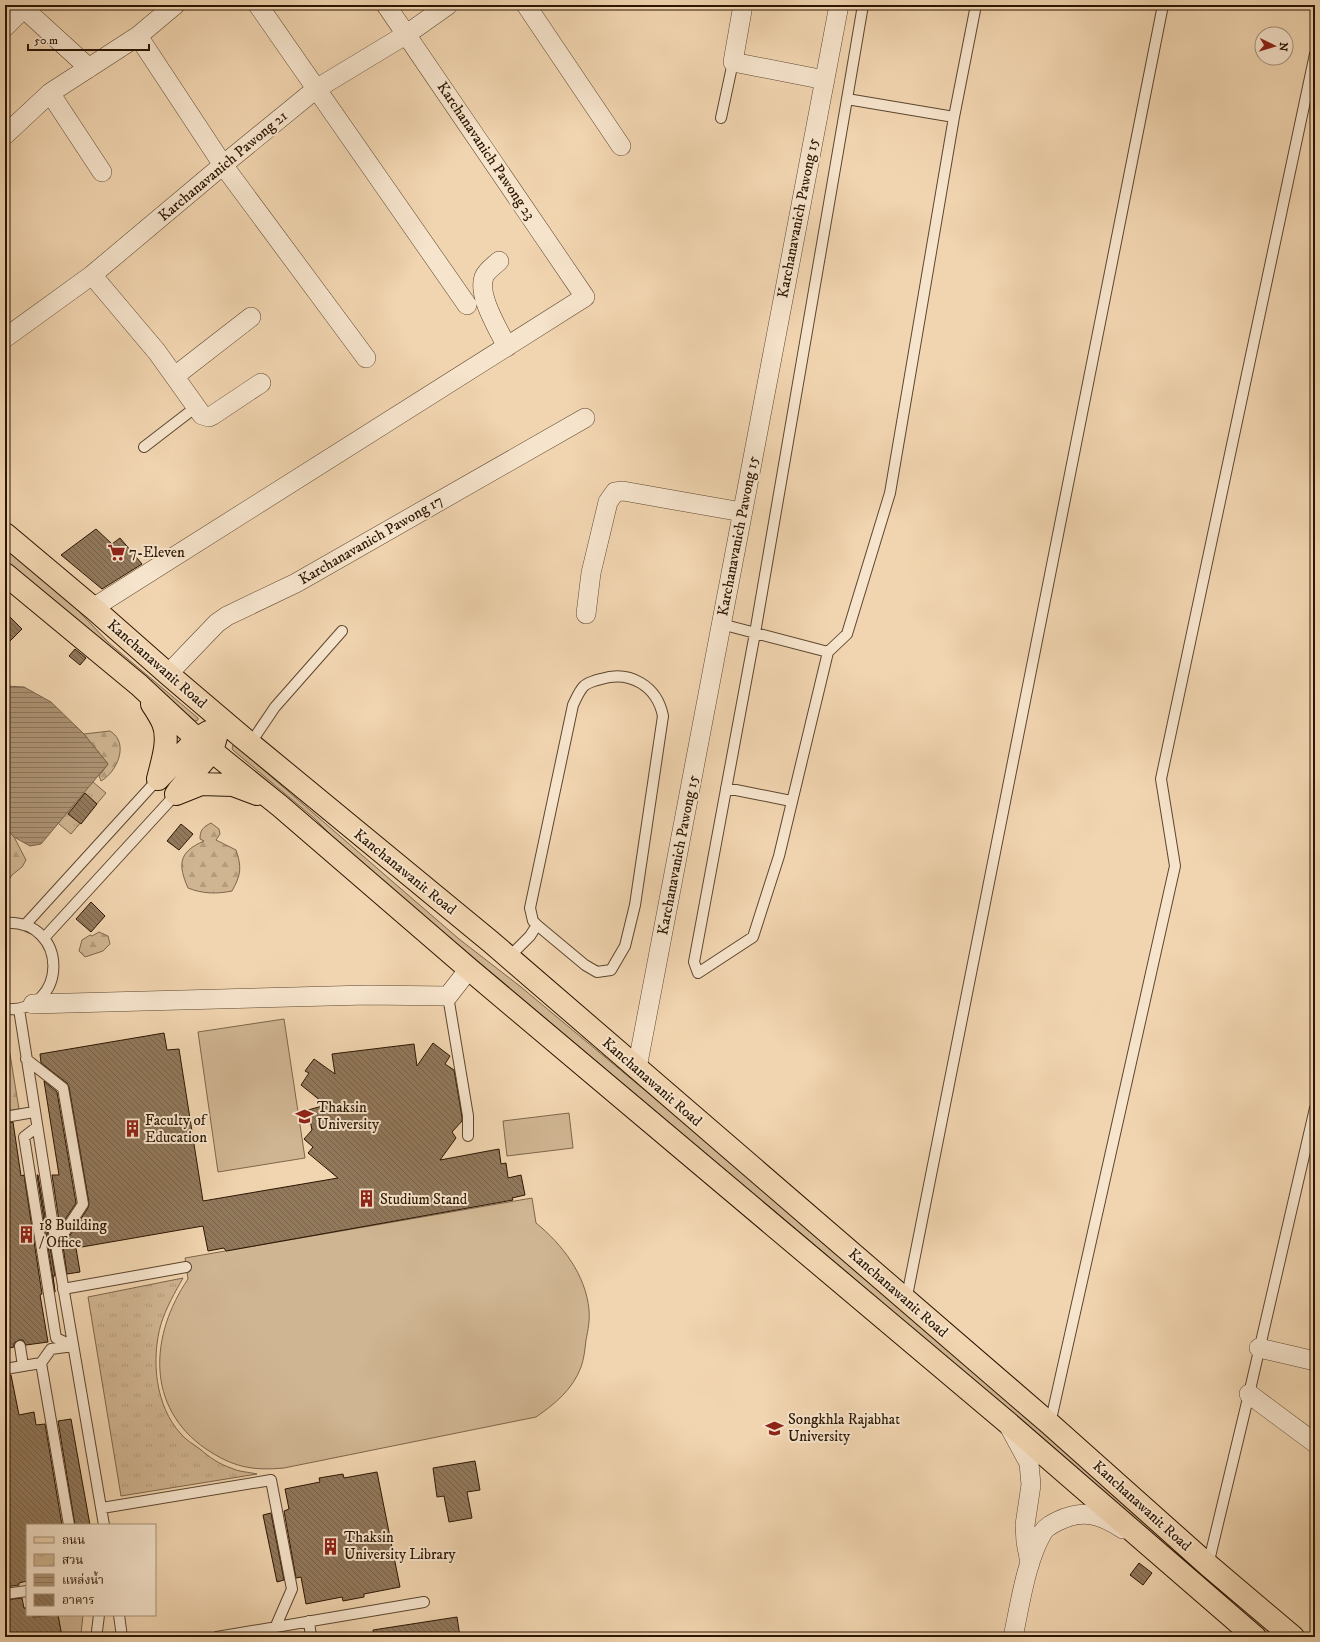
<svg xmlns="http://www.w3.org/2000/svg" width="1320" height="1642" font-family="'IM FELL DW Pica','Noto Serif Thai',serif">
	<defs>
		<pattern id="forest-firs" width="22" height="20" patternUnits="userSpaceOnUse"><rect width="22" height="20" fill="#d0b592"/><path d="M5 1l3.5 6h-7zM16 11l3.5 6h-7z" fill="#b39b7c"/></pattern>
		<pattern id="park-tufts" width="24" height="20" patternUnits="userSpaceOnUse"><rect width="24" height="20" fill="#d0b592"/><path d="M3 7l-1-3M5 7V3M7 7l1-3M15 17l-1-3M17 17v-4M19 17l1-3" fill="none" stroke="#b39b7c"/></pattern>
		<pattern id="water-rules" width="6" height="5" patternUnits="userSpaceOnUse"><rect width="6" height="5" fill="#ae9475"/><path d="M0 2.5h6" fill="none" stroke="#8e785e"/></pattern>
		<pattern id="building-back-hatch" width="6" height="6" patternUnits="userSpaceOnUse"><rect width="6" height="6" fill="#92795c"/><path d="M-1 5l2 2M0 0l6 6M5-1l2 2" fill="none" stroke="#77624a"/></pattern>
	</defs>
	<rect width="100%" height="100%" fill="#f1d5b0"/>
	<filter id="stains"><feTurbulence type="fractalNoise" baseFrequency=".005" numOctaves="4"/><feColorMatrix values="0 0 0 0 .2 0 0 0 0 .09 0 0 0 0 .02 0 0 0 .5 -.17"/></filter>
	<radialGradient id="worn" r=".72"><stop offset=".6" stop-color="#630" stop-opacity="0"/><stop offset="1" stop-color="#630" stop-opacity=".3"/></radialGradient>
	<path fill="#d0b592" stroke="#7e664a" d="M 5,547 L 71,603 L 109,643 L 198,718 L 198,720 L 196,721 L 194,720 L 5,560 Z
		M 233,745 L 237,747 L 459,939 L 521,987 L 702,1138 L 1281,1637 L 1268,1637 L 848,1273 L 347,851 L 314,818 L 234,751 L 232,749 Z
		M 284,1019 L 305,1158 L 218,1172 L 198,1032 Z
		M 569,1113 L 573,1148 L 507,1156 L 503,1121 Z
		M 532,1198 L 536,1223 C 562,1244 586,1275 589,1310 C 590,1320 588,1330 586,1340 C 585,1349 584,1359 581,1367 C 573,1389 555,1404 536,1417 L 284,1468 C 252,1471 233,1467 206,1449 C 145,1407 150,1335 188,1279 L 185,1258 Z
		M 58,1615 L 83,1615 L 81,1634 L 62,1637 Z"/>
	<path fill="url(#forest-firs)" stroke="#7e664a" d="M 110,731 C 130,743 117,772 101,781 L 99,776 L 108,764 L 84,734 Z
		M 211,823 L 219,829 L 220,834 L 216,840 L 236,850 C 242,867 241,875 232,891 C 217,894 203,894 188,888 C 178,865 178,852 204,841 L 200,839 C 200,830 203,827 211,823 Z
		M 5,827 L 14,837 L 26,860 L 22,867 L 12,875 L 5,886 Z
		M 99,932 L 108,936 L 110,944 L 103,951 L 85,957 L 79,951 L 82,940 L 90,935 L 92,936 Z
		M 5,1035 L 7,1036 L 19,1109 L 5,1111 Z"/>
	<path fill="url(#park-tufts)" stroke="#7e664a" d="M 80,771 L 106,793 L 71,834 L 46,813 Z
		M 183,1278 C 175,1292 166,1308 161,1324 C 151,1359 155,1406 181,1434 C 186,1440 193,1444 200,1449 C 209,1457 219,1464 231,1468 C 239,1472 249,1472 257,1474 L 121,1496 L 88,1297 Z"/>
	<path fill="url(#water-rules)" stroke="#7a6247" d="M 5,686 L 24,687 L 51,702 L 84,734 L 108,764 L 41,844 L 30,846 L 14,837 L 5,827 Z"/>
	<path fill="url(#building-back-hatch)" stroke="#2c1602" d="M 96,529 L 112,544 L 120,538 L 142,564 L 102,589 L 61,555 Z
		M 5,612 L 22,629 L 5,646 Z
		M 75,649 L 86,658 L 80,665 L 69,656 Z
		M 85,793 L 97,804 L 81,824 L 68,814 Z
		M 181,824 L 193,834 L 179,850 L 167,841 Z
		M 91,902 L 105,916 L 91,932 L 76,919 Z
		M 164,1033 L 167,1050 L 179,1049 L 203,1201 L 338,1178 L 308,1153 L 313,1147 L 304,1139 L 312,1130 L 308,1110 L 326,1105 L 301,1085 L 309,1073 L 305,1071 L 314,1059 L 335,1074 L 332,1054 L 414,1044 L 417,1066 L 433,1043 L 450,1056 L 445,1064 L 454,1070 L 462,1117 L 462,1121 L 452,1132 L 456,1138 L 440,1160 L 499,1149 L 501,1164 L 506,1163 L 508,1178 L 521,1175 L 525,1195 L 512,1198 L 513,1200 L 226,1251 L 224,1248 L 208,1251 L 203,1226 L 76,1248 L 80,1272 L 67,1274 L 63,1246 L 88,1208 L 89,1203 L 69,1087 L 67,1083 L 41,1063 L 40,1054 Z
		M 44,1081 L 57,1092 L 76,1203 L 60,1227 L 52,1175 L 59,1175 Z
		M 13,1122 L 21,1176 L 24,1175 L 42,1294 L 40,1295 L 48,1342 L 26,1345 L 23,1340 L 19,1340 L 14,1343 L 14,1347 L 5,1349 L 5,1123 Z
		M 37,1175 L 38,1175 L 55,1276 L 53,1276 L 55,1292 Z
		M 5,1375 L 11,1375 L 19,1415 L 34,1412 L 36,1425 L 45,1424 L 62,1525 L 27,1525 L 27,1581 L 19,1583 L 19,1585 L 5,1587 Z
		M 71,1419 L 90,1525 L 75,1525 L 58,1421 Z
		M 475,1461 L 480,1490 L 467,1492 L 472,1518 L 449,1522 L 444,1496 L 437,1497 L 433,1468 Z
		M 377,1472 L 400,1587 L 364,1594 L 364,1597 L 343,1601 L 342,1597 L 306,1604 L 301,1577 L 296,1578 L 284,1511 L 289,1509 L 285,1489 L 320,1482 L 319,1478 L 343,1474 L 344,1478 Z
		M 271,1513 L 284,1580 L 277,1582 L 263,1515 Z
		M 1139,1563 L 1152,1573 L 1143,1585 L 1130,1575 Z
		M 22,1598 L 24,1608 L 27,1608 L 27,1615 L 33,1615 L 33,1617 L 58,1615 L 62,1637 L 5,1637 L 5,1600 Z
		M 457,1617 L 460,1637 L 374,1637 L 373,1630 Z"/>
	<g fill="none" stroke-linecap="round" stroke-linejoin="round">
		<defs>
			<path id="lane" d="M 863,5 L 847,99 L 954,117
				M 847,99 L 755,633 L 694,962 L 698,973 L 753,937 L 779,856 L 828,652 L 847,634 L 890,493 L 954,117 L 976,5
				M 721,118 L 733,62
				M 144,447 L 196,407
				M 721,624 L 828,652
				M 250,744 L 275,707 L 342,631
				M 726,788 L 791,801
				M 5,923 C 70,919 69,1014 5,1009
				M 25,925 L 158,779
				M 44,938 L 176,794
				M 508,958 L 530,936 L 537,925 L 533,921 L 530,908 L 573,705 C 576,699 579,691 584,686 C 587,683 596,680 601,679 C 630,670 657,686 663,716 L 635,905 L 625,946 L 611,970 L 597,972 L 585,965 L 537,925
				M 448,996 L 468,1116 L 468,1136
				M 19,1009 L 56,1245 L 104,1525
				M 26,1059 L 63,1088 L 83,1204 L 56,1245
				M 5,1117 L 34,1112
				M 37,1127 L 24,1137 L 56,1338 L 73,1346
				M 63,1289 L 186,1267
				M 906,1301 L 1163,5
				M 20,1346 L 23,1366
				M 41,1363 L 69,1525
				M 5,1369 L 41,1363 L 51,1349 L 73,1346
				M 1050,1424 L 1175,866 L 1161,779 L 1315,54
				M 102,1508 L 271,1480 L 292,1589 L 275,1628
				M 1208,1565 L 1249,1394 L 1315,1108
				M 5,1594 L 27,1591
				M 119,1615 L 122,1637
				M 309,1621 L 311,1637
				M 97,1631 L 99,1615
				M 217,1637 L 424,1602"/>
			<path id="street" d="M 20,5 L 89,68
				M 258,5 L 467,305
				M 526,5 L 621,146
				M 743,5 L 733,62 L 825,80
				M 5,27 L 27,5
				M 138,36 L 223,165 L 366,358
				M 50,93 L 102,172
				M 5,135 L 50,93 L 138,36 L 175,5
				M 499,261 C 495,265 486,271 484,277 C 477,296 499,330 507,347
				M 92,275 L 157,352 L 202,415 L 209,417 L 213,415 L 261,383
				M 5,338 L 92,275 L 223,165 L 316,89 L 407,34 L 448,5
				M 175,376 L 251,317
				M 93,608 L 585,297 L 386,5
				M 586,614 L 591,573 L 608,502 L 615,492 L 623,491 L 742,512
				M 168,674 L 217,623 L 227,616 L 296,583 L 585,418
				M 33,1004 L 367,995 L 448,996 L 469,969
				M 637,1068 L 839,5
				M 1259,1348 L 1315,1361
				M 1249,1394 L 1315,1443
				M 1010,1428 L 1029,1463 L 1031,1485 L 1025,1525 L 1026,1542 L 1030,1563
				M 1013,1637 C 1020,1605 1026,1560 1043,1532 C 1046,1527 1052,1524 1058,1521 C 1083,1509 1100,1514 1123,1529"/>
			<path id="primary" d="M 5,534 L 93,608 L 168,674 L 242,737 L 491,942 L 1050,1424 L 1208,1565 L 1293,1637
				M 5,574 L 139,685 L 197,739 L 280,806 L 469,969 L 1008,1423 L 1255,1637
				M 152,704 C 156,710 160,716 163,723 C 170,740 162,762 158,779
				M 158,779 L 197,739 L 208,732
				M 178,791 L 212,751 L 216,737
				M 176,794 L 201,784 L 233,785 L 257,794"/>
		</defs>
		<use href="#lane" stroke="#5d462e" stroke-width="12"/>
		<use href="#street" stroke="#5d462e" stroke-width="20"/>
		<use href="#primary" stroke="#2c1602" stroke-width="24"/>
		<use href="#lane" stroke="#f6e4cc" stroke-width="10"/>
		<use href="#street" stroke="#f6e4cc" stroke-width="19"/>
		<use href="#primary" stroke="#f1d5b0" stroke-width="22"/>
	</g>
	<defs>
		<symbol id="supermarket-bare" viewBox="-9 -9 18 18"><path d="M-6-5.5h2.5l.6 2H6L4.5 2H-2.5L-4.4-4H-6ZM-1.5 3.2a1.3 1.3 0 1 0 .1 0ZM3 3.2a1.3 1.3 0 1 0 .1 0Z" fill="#8f2418" stroke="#f6e4cc" stroke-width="2.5" paint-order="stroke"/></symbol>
		<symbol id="university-bare" viewBox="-9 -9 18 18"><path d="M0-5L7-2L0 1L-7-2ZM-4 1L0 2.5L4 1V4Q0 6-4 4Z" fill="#8f2418" stroke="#f6e4cc" stroke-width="2.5" paint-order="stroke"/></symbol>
		<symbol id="building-bare" viewBox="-9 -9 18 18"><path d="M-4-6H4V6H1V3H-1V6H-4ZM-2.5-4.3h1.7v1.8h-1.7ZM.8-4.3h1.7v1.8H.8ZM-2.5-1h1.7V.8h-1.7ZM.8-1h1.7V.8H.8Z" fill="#8f2418" stroke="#f6e4cc" stroke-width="2.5" paint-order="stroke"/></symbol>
	</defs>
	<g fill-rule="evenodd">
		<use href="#supermarket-bare" x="104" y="540" width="25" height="25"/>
		<use href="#university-bare" x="292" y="1104" width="25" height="25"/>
		<use href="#building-bare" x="120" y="1116" width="25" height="25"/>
		<use href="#building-bare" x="354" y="1186" width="25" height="25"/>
		<use href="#building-bare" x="14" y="1222" width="25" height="25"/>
		<use href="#university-bare" x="762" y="1416" width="25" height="25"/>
		<use href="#building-bare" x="318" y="1534" width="25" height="25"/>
	</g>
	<g text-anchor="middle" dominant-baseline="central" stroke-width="4" stroke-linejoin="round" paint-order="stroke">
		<g font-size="15" fill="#2c1602" stroke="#f6e4cc">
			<text transform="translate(486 151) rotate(56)">Karchanavanich Pawong 23</text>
			<text transform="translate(223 166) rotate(-40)">Karchanavanich Pawong 21</text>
			<text transform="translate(798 218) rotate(-79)">Karchanavanich Pawong 15</text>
			<text transform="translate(738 536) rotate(-79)">Karchanavanich Pawong 15</text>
			<text transform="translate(371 540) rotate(-30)">Karchanavanich Pawong 17</text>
			<text transform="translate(157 664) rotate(41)">Kanchanawanit Road</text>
			<text transform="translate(678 855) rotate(-79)">Karchanavanich Pawong 15</text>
			<text transform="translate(405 872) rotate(39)">Kanchanawanit Road</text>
			<text transform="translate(652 1082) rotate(41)">Kanchanawanit Road</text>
			<text transform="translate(898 1293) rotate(41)">Kanchanawanit Road</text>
			<text transform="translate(1142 1506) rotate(42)">Kanchanawanit Road</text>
		</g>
		<g font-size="15" fill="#2c1602" stroke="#f6e4cc" text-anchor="start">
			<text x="129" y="552">7-Eleven</text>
			<text x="317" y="1107">Thaksin<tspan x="317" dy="17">University</tspan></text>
			<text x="145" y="1120">Faculty of<tspan x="145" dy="17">Education</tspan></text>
			<text x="380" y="1199">Studium Stand</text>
			<text x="39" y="1225">18 Building<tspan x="39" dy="17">/ Office</tspan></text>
			<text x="788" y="1419">Songkhla Rajabhat<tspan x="788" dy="17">University</tspan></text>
			<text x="344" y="1537">Thaksin<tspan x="344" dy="17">University Library</tspan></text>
		</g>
	</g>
	<rect width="1320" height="1642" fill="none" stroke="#f1d5b0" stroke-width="20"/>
	<rect x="6" y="6" width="1308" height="1630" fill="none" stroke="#2c1602" stroke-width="2"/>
	<rect x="10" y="10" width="1300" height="1622" fill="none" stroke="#2c1602"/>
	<rect x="26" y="1524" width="130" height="92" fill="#f6e4cc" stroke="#a5927b"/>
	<rect x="34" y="1537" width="20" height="6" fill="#f1d5b0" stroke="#a5927b"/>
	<text x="62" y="1544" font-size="12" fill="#2c1602">ถนน</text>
	<rect x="34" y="1554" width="20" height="12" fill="url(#park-tufts)" stroke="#a5927b"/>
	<text x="62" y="1564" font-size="12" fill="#2c1602">สวน</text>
	<rect x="34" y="1574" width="20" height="12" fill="url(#water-rules)" stroke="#a5927b"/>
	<text x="62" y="1584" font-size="12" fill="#2c1602">แหล่งน้ำ</text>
	<rect x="34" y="1594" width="20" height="12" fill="url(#building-back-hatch)" stroke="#a5927b"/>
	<text x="62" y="1604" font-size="12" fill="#2c1602">อาคาร</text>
	<g transform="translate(1274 46) rotate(95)"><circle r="19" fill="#f6e4cc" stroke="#a5927b"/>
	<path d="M0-3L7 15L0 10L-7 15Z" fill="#8f2418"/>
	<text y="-6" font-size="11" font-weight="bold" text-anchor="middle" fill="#2c1602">N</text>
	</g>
	<path d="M28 44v6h121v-6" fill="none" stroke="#2c1602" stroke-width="2"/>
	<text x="34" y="44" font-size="12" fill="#2c1602" stroke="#f6e4cc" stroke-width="3" paint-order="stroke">50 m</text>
	<rect width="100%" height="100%" filter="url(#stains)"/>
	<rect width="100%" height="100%" fill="url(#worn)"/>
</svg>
